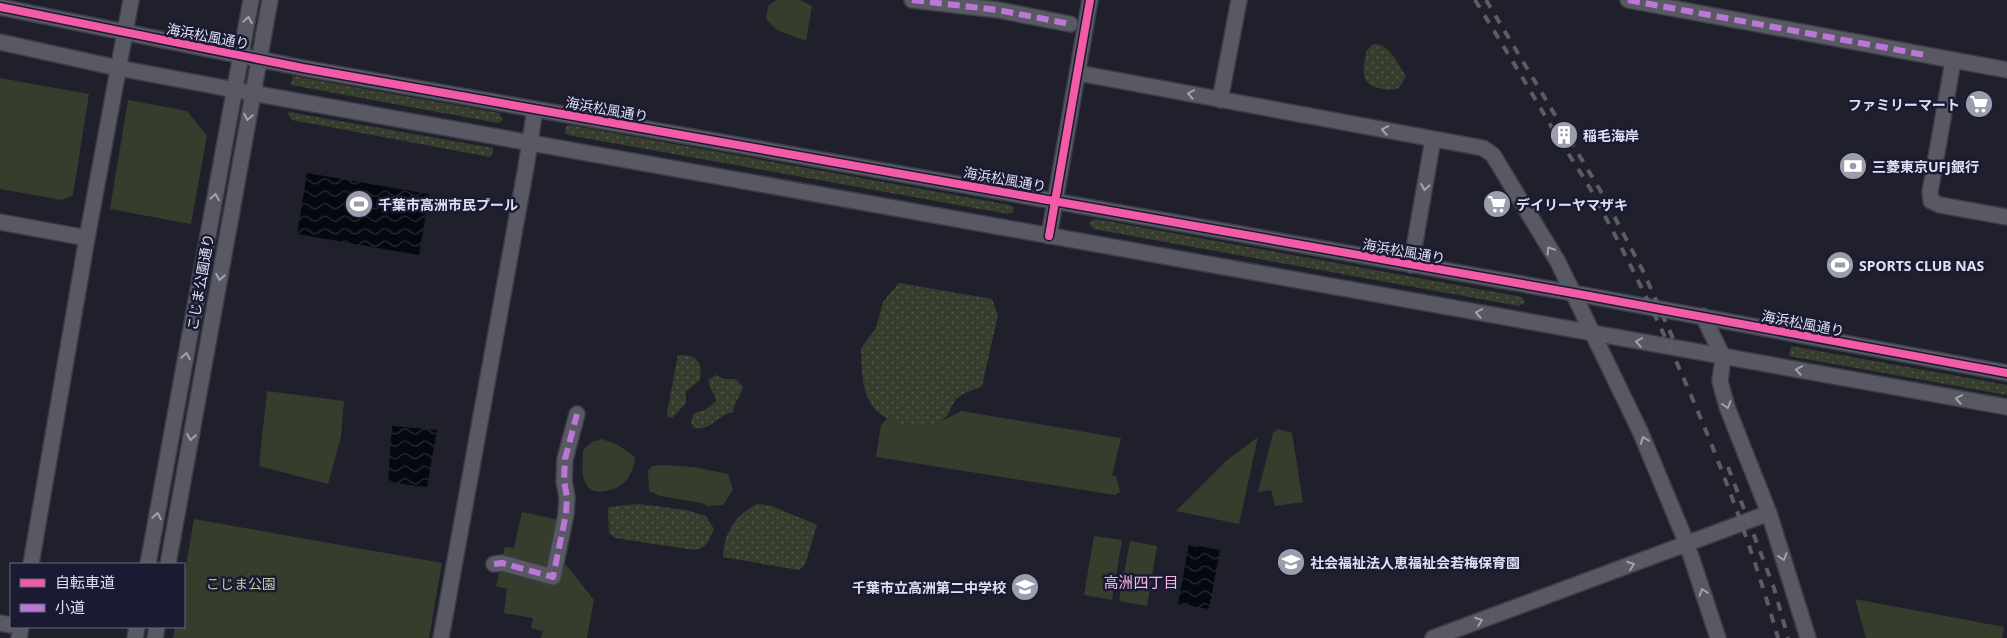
<svg xmlns="http://www.w3.org/2000/svg" width="2007" height="638" font-family="'Noto Sans','Noto Sans JP',sans-serif">
	<defs>
		<pattern id="grass-dots" width="8" height="8" patternUnits="userSpaceOnUse" patternTransform="scale(1.25)"><rect width="8" height="8" fill="#363d2d"/><path d="M2 2h.1M6 6h.1" fill="none" stroke="#53594c" stroke-width="1.8" stroke-linecap="round"/></pattern>
		<pattern id="water-waves" width="16" height="10" patternUnits="userSpaceOnUse" patternTransform="scale(1.25)"><rect width="16" height="10" fill="#03090e"/><path d="M0 5q4-4 8 0t8 0" fill="none" stroke="#272d32"/></pattern>
	</defs>
	<rect width="100%" height="100%" fill="#20202d"/>
	<path fill="url(#grass-dots)" d="M 1373,44 C 1390,43 1397,63 1406,76 L 1399,88 C 1392,91 1387,90 1379,88 C 1358,84 1364,68 1366,51 Z
		M 293,76 L 499,113 L 503,120 L 498,123 L 291,85 Z
		M 289,112 L 493,148 L 492,155 L 490,157 L 292,120 L 287,113 Z
		M 569,125 L 1010,205 L 1014,207 L 1013,212 L 1008,214 L 568,135 L 565,133 L 565,128 Z
		M 1096,219 L 1522,297 L 1525,302 L 1519,306 L 1094,229 L 1089,224 L 1090,222 Z
		M 899,283 L 992,299 L 998,315 L 982,386 C 974,390 963,393 957,398 C 952,403 950,413 945,418 C 922,437 879,424 868,398 C 861,383 862,365 861,348 L 876,328 L 883,302 Z
		M 1791,346 L 2007,385 L 2007,395 L 1789,356 Z
		M 678,355 C 696,355 703,360 700,380 L 686,391 L 686,403 L 672,418 L 667,416 L 667,413 Z
		M 716,375 L 724,379 L 736,379 L 743,387 C 741,396 734,402 733,412 C 715,416 714,430 694,428 L 691,422 L 694,413 L 705,410 L 716,401 C 715,392 707,388 709,379 Z
		M 639,504 L 686,510 L 706,516 L 714,529 C 708,541 708,547 694,550 L 615,538 L 609,533 L 608,511 L 609,507 Z
		M 758,504 L 772,506 L 817,525 L 805,565 L 799,570 L 723,557 C 724,553 723,549 724,545 C 729,526 739,512 758,504 Z"/>
	<path fill="#363d2d" d="M 776,0 L 800,0 L 812,6 L 806,41 L 777,30 L 766,19 L 768,6 Z
		M 0,78 L 89,94 L 73,195 L 62,200 L 0,189 Z
		M 128,100 L 187,111 L 207,136 L 191,224 L 110,209 Z
		M 267,391 L 344,401 L 341,437 L 328,484 L 259,466 Z
		M 961,411 L 1121,438 L 1112,476 L 1116,476 L 1120,492 L 1115,495 L 876,457 L 881,425 L 887,419 C 922,433 929,428 961,411 Z
		M 1278,429 L 1292,433 L 1303,502 L 1275,506 L 1271,490 L 1258,492 L 1273,433 Z
		M 1258,437 L 1239,524 L 1176,511 L 1226,461 Z
		M 602,439 L 618,445 L 635,457 C 633,476 624,489 604,491 C 599,492 594,492 589,488 C 580,479 583,462 583,450 L 592,442 Z
		M 664,465 L 694,467 L 728,474 L 733,490 L 723,505 L 707,506 L 702,503 L 660,496 L 649,491 L 648,471 L 652,466 Z
		M 522,512 L 555,519 L 569,530 L 564,562 L 594,600 L 587,638 L 541,638 L 543,631 L 531,628 L 533,618 L 504,613 L 507,589 L 496,586 L 505,547 L 514,548 Z
		M 194,519 L 442,563 L 429,638 L 173,638 L 175,627 L 184,627 L 184,577 Z
		M 1094,536 L 1122,540 L 1112,600 L 1084,595 Z
		M 1130,541 L 1157,546 L 1147,606 L 1119,601 Z
		M 1855,599 L 2004,627 L 2002,638 L 1866,638 Z"/>
	<path fill="url(#water-waves)" d="M 307,173 L 429,194 L 419,255 L 297,234 Z
		M 392,426 L 437,430 L 427,487 L 388,482 Z
		M 1189,544 L 1220,550 L 1209,609 L 1178,604 Z"/>
	<g fill="none" stroke-linecap="round" stroke-linejoin="round">
		<defs>
			<path id="minor" d="M 912,0 L 998,10 L 1070,24
				M 1628,0 L 2007,70
				M 0,7 L 303,68 L 1573,293 L 2007,373
				M 0,42 L 118,68 L 252,93 L 2007,407
				M 1953,61 L 1930,192 L 1931,201 L 1940,205 L 2007,217
				M 1078,73 L 1483,148 L 1493,155 L 1558,262 L 1640,431 L 1687,544 L 1718,638
				M 1220,100 L 1239,0
				M 0,222 L 87,238
				M 1049,236 L 1090,0
				M 1411,265 L 1433,139
				M 1703,316 L 1723,357 L 1720,381 L 1727,407 L 1769,513 L 1808,638
				M 31,564 L 87,238 L 131,0
				M 148,564 L 251,0
				M 168,564 L 270,0
				M 494,564 L 502,563 L 553,577 L 566,514 L 567,497 L 564,481 L 565,459 L 577,414
				M 0,623 L 11,625
				M 19,638 L 21,627
				M 135,638 L 137,627
				M 155,638 L 157,627
				M 441,638 L 526,167 L 535,109
				M 1433,638 L 1769,513"/>
		</defs>
		<use href="#minor" stroke="#3d3d49" stroke-width="18"/>
		<use href="#minor" stroke="#595964" stroke-width="15"/>
		<path stroke="#5b5c66" stroke-width="4" stroke-dasharray="9 9" stroke-linecap="butt" d="M 1475,0 C 1503,45 1530,90 1557,136 C 1571,158 1586,180 1598,203 C 1672,341 1735,487 1778,638
			M 1486,0 L 1603,195 L 1643,271 L 1675,343
			M 1728,467 L 1774,588 L 1788,638"/>
		<path stroke="#ba77d6" stroke-width="6" stroke-dasharray="12 6" stroke-linecap="butt" d="M 912,0 L 998,10 L 1070,24
			M 1628,0 L 1925,55
			M 494,564 L 502,563 L 553,577 L 566,514 L 567,497 L 564,481 L 565,459 L 577,414"/>
		<defs>
			<path id="cycleway" d="M 0,7 L 303,68 L 1573,293 L 2007,373
				M 1049,236 L 1090,0"/>
		</defs>
		<use href="#cycleway" stroke="#1a1a33" stroke-width="11"/>
		<use href="#cycleway" stroke="#f35aa7" stroke-width="8"/>
	</g>
	<defs><path id="oneway-chevron" d="M-2-3.5L2.5 0L-2 3.5" fill="none" stroke-width="1.6" stroke-linecap="round" stroke-linejoin="round" transform="scale(1.25)"/></defs>
	<g stroke="#a2a3b2">
		<use href="#oneway-chevron" transform="translate(248 20) rotate(-80)"/>
		<use href="#oneway-chevron" transform="translate(1191 94) rotate(-169)"/>
		<use href="#oneway-chevron" transform="translate(248 117) rotate(100)"/>
		<use href="#oneway-chevron" transform="translate(1385 130) rotate(-170)"/>
		<use href="#oneway-chevron" transform="translate(1425 187) rotate(100)"/>
		<use href="#oneway-chevron" transform="translate(215 197) rotate(-80)"/>
		<use href="#oneway-chevron" transform="translate(1550 250) rotate(-122)"/>
		<use href="#oneway-chevron" transform="translate(220 277) rotate(100)"/>
		<use href="#oneway-chevron" transform="translate(1479 313) rotate(-170)"/>
		<use href="#oneway-chevron" transform="translate(1639 342) rotate(-170)"/>
		<use href="#oneway-chevron" transform="translate(186 356) rotate(-80)"/>
		<use href="#oneway-chevron" transform="translate(1799 370) rotate(-170)"/>
		<use href="#oneway-chevron" transform="translate(1959 399) rotate(-170)"/>
		<use href="#oneway-chevron" transform="translate(1727 405) rotate(72)"/>
		<use href="#oneway-chevron" transform="translate(191 437) rotate(100)"/>
		<use href="#oneway-chevron" transform="translate(1644 440) rotate(-112)"/>
		<use href="#oneway-chevron" transform="translate(157 516) rotate(-80)"/>
		<use href="#oneway-chevron" transform="translate(1783 557) rotate(72)"/>
		<use href="#oneway-chevron" transform="translate(1631 565) rotate(-20)"/>
		<use href="#oneway-chevron" transform="translate(1703 592) rotate(-108)"/>
		<use href="#oneway-chevron" transform="translate(1479 621) rotate(-20)"/>
	</g>
	<defs>
		<symbol id="supermarket-disc" viewBox="-11 -11 22 22"><circle r="9.5" fill="#9c9dac" stroke="#1a1a33"/><path d="M-6-5.5h2.5l.6 2H6L4.5 2H-2.5L-4.4-4H-6ZM-1.5 3.2a1.3 1.3 0 1 0 .1 0ZM3 3.2a1.3 1.3 0 1 0 .1 0Z" fill="#fff"/></symbol>
		<symbol id="building-disc" viewBox="-11 -11 22 22"><circle r="9.5" fill="#9c9dac" stroke="#1a1a33"/><path d="M-4-6H4V6H1V3H-1V6H-4ZM-2.5-4.3h1.7v1.8h-1.7ZM.8-4.3h1.7v1.8H.8ZM-2.5-1h1.7V.8h-1.7ZM.8-1h1.7V.8H.8Z" fill="#fff"/></symbol>
		<symbol id="bank-disc" viewBox="-11 -11 22 22"><circle r="9.5" fill="#9c9dac" stroke="#1a1a33"/><path d="M-6-4H6V4H-6ZM0-2.3a2.3 2.3 0 1 0 0 4.6a2.3 2.3 0 1 0 0-4.6Z" fill="#fff"/></symbol>
		<symbol id="stadium-disc" viewBox="-11 -11 22 22"><circle r="9.5" fill="#9c9dac" stroke="#1a1a33"/><path d="M0-5a6.5 5 0 1 0 0 10a6.5 5 0 1 0 0-10ZM-3.5-1.8h7v3.6h-7Z" fill="#fff"/></symbol>
		<symbol id="school-disc" viewBox="-11 -11 22 22"><circle r="9.5" fill="#9c9dac" stroke="#1a1a33"/><path d="M0-5L7-2L0 1L-7-2ZM-4 1L0 2.5L4 1V4Q0 6-4 4Z" fill="#fff"/></symbol>
	</defs>
	<g fill-rule="evenodd">
		<use href="#supermarket-disc" x="1963" y="88" width="32" height="32"/>
		<use href="#building-disc" x="1548" y="119" width="32" height="32"/>
		<use href="#bank-disc" x="1837" y="150" width="32" height="32"/>
		<use href="#stadium-disc" x="343" y="188" width="32" height="32"/>
		<use href="#supermarket-disc" x="1481" y="188" width="32" height="32"/>
		<use href="#stadium-disc" x="1824" y="249" width="32" height="32"/>
		<use href="#school-disc" x="1275" y="546" width="32" height="32"/>
		<use href="#school-disc" x="1009" y="571" width="32" height="32"/>
	</g>
	<g text-anchor="middle" dominant-baseline="central" stroke-width="5" stroke-linejoin="round" paint-order="stroke">
		<g font-size="14" fill="#dee0f1" stroke="#1a1a33">
			<text transform="translate(208 36) rotate(11)">海浜松風通り</text>
			<text transform="translate(607 109) rotate(10)">海浜松風通り</text>
			<text transform="translate(1005 179) rotate(10)">海浜松風通り</text>
			<text transform="translate(1404 251) rotate(10)">海浜松風通り</text>
			<text transform="translate(200 282) rotate(-80)">こじま公園通り</text>
			<text transform="translate(1803 323) rotate(11)">海浜松風通り</text>
		</g>
		<g font-size="14" font-weight="bold" fill="#dee0f1" stroke="#1a1a33" text-anchor="start">
			<text x="1960" y="104" text-anchor="end">ファミリーマート</text>
			<text x="1583" y="135">稲毛海岸</text>
			<text x="1872" y="166">三菱東京UFJ銀行</text>
			<text x="378" y="204">千葉市高洲市民プール</text>
			<text x="1516" y="204">デイリーヤマザキ</text>
			<text x="1859" y="265">SPORTS CLUB NAS</text>
			<text x="1310" y="562">社会福祉法人恵福祉会若梅保育園</text>
			<text x="1006" y="587" text-anchor="end">千葉市立高洲第二中学校</text>
		</g>
		<g font-size="14" fill="#bccf99" stroke="#1a1a33">
			<text x="241" y="583">こじま公園</text>
		</g>
		<g font-size="15" fill="#fab7e8" stroke="#1a1a33">
			<text x="1141" y="582">高洲四丁目</text>
		</g>
	</g>
	<rect x="10" y="563" width="175" height="65" fill="#1a1a33" stroke="#68697f"/>
	<rect x="20" y="579" width="25" height="8" fill="#f35aa7" stroke="#68697f"/>
	<text x="55" y="588" font-size="15" fill="#dee0f1">自転車道</text>
	<rect x="20" y="604" width="25" height="8" fill="#ba77d6" stroke="#68697f"/>
	<text x="55" y="613" font-size="15" fill="#dee0f1">小道</text>
</svg>
